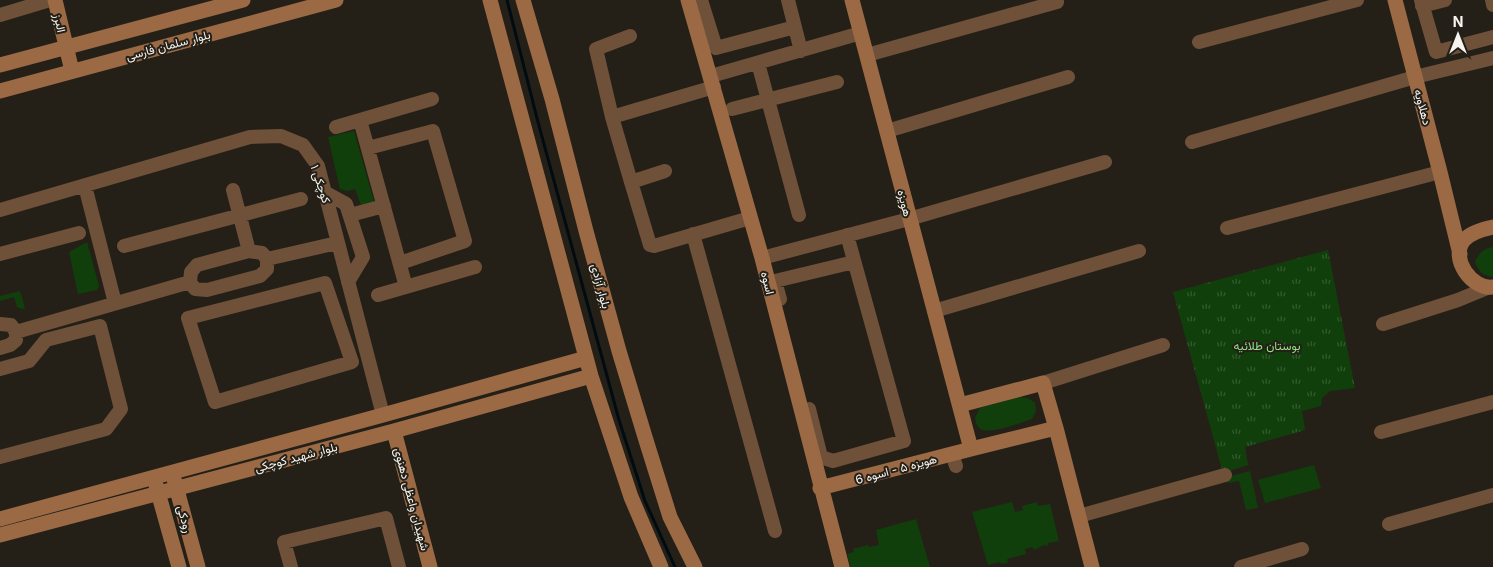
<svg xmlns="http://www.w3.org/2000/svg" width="1493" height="567" font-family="Inter,Vazirmatn,sans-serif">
	<defs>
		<pattern id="park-tufts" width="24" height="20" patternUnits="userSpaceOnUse" patternTransform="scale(1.25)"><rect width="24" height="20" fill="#113f0b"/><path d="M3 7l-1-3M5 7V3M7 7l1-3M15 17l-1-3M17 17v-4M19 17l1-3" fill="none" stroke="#345b2f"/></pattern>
	</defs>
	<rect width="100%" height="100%" fill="#242018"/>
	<path fill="#113f0b" d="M 354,131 L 375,205 L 362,208 L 355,189 L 347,191 L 340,189 L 328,137 Z
		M 87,242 L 99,286 L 97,290 L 78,294 L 69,252 Z
		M 1493,247 L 1493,277 C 1482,275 1479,272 1475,262 C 1480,252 1483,249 1493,247 Z
		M 20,291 L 25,308 L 22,309 L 17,307 L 14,297 L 0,301 L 0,296 Z
		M 1019,397 L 1028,398 L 1035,403 L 1036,411 L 1032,419 C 1023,422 993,433 984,430 C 978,429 976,424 975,418 L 980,408 Z
		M 1314,465 L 1321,488 L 1265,503 L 1258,480 Z
		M 1250,471 L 1258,508 L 1246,510 L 1239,481 L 1229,483 L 1227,477 Z
		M 1012,502 L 1015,512 L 1023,510 L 1022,506 L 1037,502 L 1038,506 L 1050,504 L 1059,541 L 1048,543 L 1048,546 L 1044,545 L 1034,550 L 1032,547 L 1025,549 L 1026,554 L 1007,559 L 1008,563 L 1001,564 L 1000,562 L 988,565 L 972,512 Z
		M 916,519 L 930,567 L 851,567 L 847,554 L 854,552 L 853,549 L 868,545 L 869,547 L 879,545 L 876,530 Z"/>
	<path fill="url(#park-tufts)" d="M 1328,250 L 1355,388 L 1330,391 L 1322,398 L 1321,406 L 1302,411 L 1305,430 L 1245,447 L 1248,465 L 1223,473 L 1173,292 Z"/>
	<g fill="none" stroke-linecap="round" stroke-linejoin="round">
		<path stroke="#010c12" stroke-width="3" d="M 507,0 L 538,122 L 619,420 L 645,501 L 675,567"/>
		<path stroke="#6f5039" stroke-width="14" d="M 701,0 L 716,48 L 795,27
			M 788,0 L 801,51
			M 1421,0 L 1436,52 L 1493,37
			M 1492,0 L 1493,5
			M 1422,6 L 1445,0
			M 0,15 L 50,0
			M 630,36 L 596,49 L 612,117 L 714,87
			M 1199,42 L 1357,0
			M 867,55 L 1057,2
			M 758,63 L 799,215
			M 711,76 L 861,33
			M 732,109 L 837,82
			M 612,117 L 631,182 L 665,171
			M 360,120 L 406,287
			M 336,127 L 432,99
			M 887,131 L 1068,77
			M 1192,142 L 1415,77 L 1493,58
			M 368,148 L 433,131 L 465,241 L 400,263
			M 631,182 L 650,245 L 654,246 L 750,218
			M 85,186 L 115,303
			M 233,190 L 249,251
			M 324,192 L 346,204 L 363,257 L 348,282
			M 0,210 L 250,137 L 281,136 L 303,145 L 318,166 L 383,415
			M 350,215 L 384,206
			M 1227,228 L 1440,172
			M 693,234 L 775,531
			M 124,246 L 301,199
			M 249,251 L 262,253 L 267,259 L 267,269 L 260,276 L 207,290 L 195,289 L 190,282 L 191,272 L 197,265 Z
			M 0,254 L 79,233
			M 762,258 L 909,219 L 1105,162
			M 267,259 L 337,243
			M 325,283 L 352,362 L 215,402 L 188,318 Z
			M 378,295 L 475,267
			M 780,299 L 775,281 L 854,262
			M 934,311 L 1139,251
			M 0,324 L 11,325 L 16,332 L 16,340 L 10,345 L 0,348
			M 1383,324 L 1458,300 L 1487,288
			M 16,332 L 190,282
			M 0,369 L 29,361 L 46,340 L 100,326 L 121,409 L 106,429 L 0,457
			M 1043,383 L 1163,345
			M 809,409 L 821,457 L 833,461 L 904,441 L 847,235
			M 1381,432 L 1493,402
			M 952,454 L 956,466
			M 1079,516 L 1225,475
			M 1389,524 L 1493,495
			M 291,567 L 284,542 L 386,518 L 399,567
			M 1241,567 L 1302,549"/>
		<path stroke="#9b6a45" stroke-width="15" d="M 55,0 L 72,71
			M 490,0 L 591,376 L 631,497 L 661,567
			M 523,0 L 552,99 L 586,231 L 619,351 L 645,437 L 670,517 L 695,567
			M 688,0 L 762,258 L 842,567
			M 852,0 L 971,449 L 1056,428 L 1043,383 L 960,405
			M 1395,0 L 1440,172 L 1460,254
			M 0,65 L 243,0
			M 0,91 L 336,0
			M 1493,227 C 1483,229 1471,232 1464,240 C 1449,258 1472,290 1493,287
			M 1056,428 L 1092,567
			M 394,431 L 430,567
			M 174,479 L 198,567
			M 156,485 L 179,567
			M 820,488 L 971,449
			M 0,519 L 383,415 L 586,358
			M 0,535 L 394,431 L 591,376"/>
	</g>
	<g text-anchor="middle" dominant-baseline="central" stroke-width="4" stroke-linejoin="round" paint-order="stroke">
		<g font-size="12" fill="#f6f4ee" stroke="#242018">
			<text transform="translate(60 23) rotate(77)">البرز</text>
			<text transform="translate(168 45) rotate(-15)">بلوار سلمان فارسی</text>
			<text transform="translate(1423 107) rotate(75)">دهلاویه</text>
			<text transform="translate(321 184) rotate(72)">کوچکی ۱</text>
			<text transform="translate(905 203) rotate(76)">هویزه</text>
			<text transform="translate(768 283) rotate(76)">اسوه</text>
			<text transform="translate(601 286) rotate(75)">بلوار آزادی</text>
			<text transform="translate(296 457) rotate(-15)">بلوار شهید کوچکی</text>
			<text transform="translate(896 469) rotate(-15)">هویزه ۵ - اسوه 6</text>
			<text transform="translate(412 499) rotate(75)">شهیدان واعظی دهنوی</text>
			<text transform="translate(185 519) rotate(75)">رودکی</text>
		</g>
		<g font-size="12" fill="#90e284" stroke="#242018">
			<text x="1267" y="345">بوستان طلائیه</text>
		</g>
	</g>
	<g transform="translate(1458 35)" stroke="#242018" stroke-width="4" paint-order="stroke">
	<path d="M0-4L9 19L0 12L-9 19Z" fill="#f6f4ee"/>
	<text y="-8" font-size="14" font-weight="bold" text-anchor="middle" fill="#f6f4ee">N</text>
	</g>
</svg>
